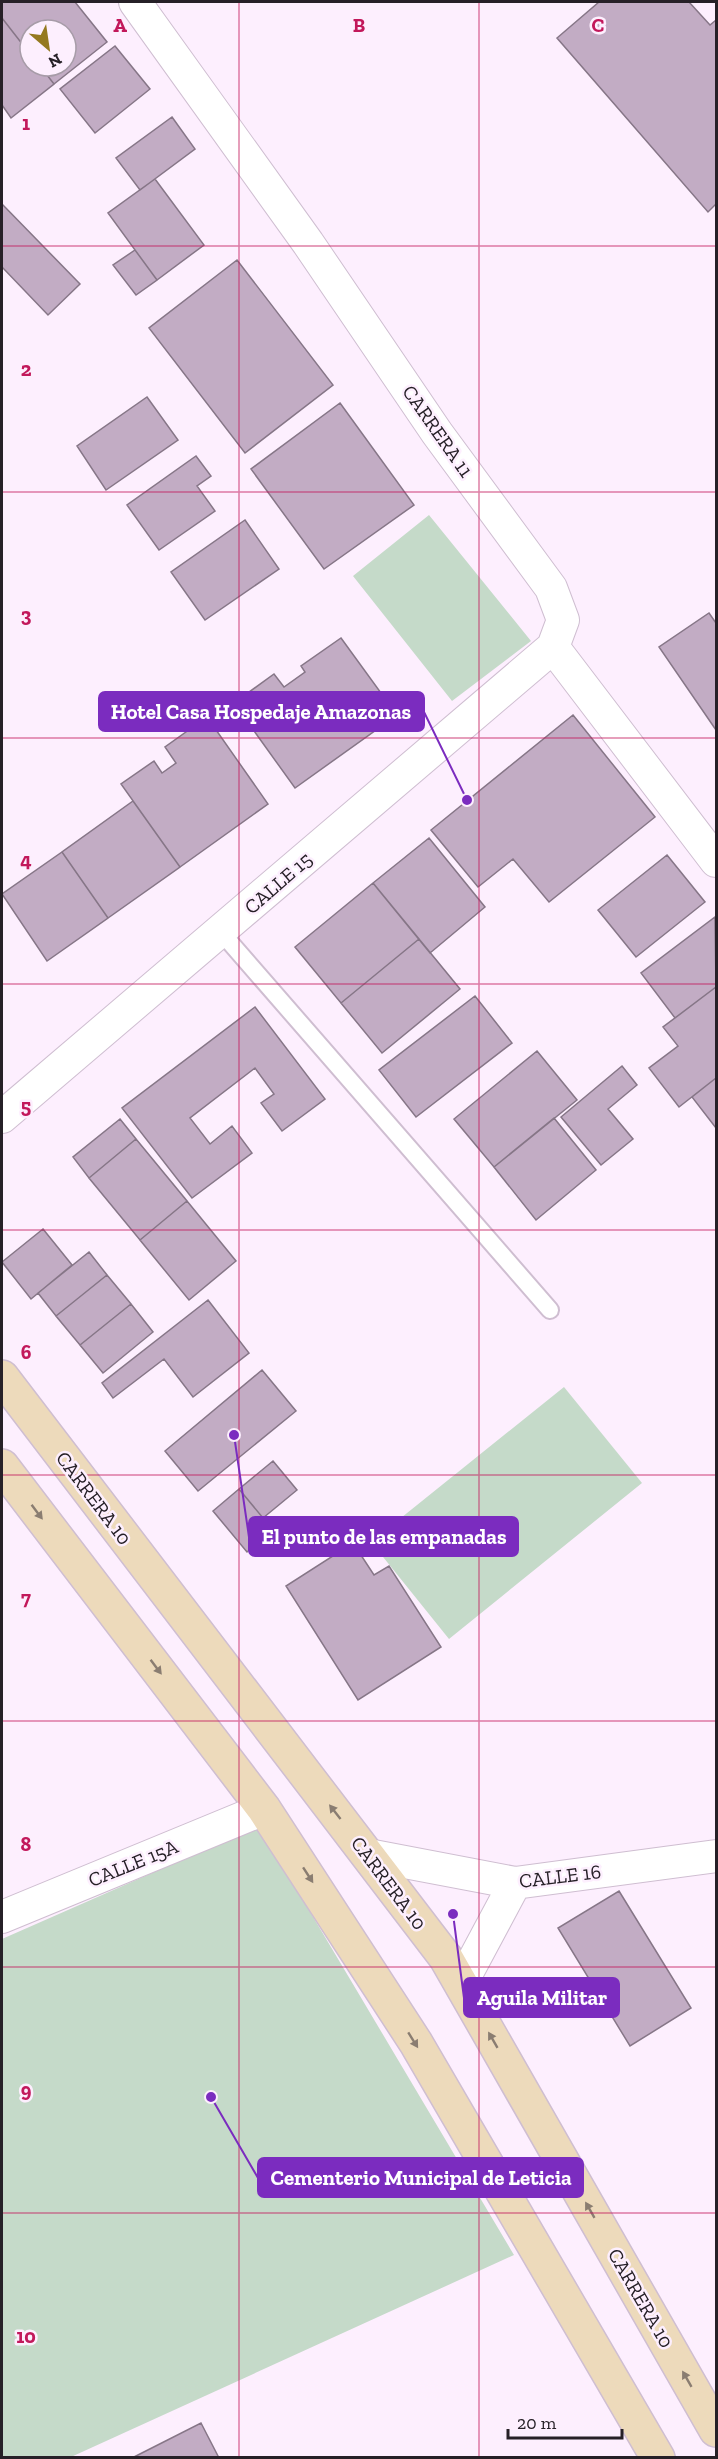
<svg xmlns="http://www.w3.org/2000/svg" width="718" height="2459" font-family="'Zilla Slab',serif">
	<rect width="100%" height="100%" fill="#fdeffe"/>
	<path fill="#c5dac9" d="M 429,515 L 531,641 L 452,701 L 353,576 Z
		M 564,1387 L 642,1483 L 449,1639 L 371,1542 Z
		M 259,1826 L 514,2255 L 71,2457 L 2,2457 L 2,1939 Z"/>
	<path fill="#c2acc4" stroke="#867687" stroke-width="1.5" d="M 2,2 L 75,2 L 107,42 L 54,84 L 40,66 L 66,66 L 66,30 L 30,30 L 30,54 L 2,18 Z
		M 599,2 L 689,2 L 710,25 L 716,20 L 716,204 L 708,212 L 557,38 Z
		M 2,18 L 30,54 L 30,66 L 40,66 L 54,84 L 11,118 L 2,105 Z
		M 115,46 L 150,89 L 95,133 L 60,89 Z
		M 172,117 L 195,149 L 140,190 L 116,158 Z
		M 155,179 L 204,245 L 157,280 L 108,213 Z
		M 2,204 L 80,284 L 48,315 L 2,267 Z
		M 135,250 L 157,280 L 136,295 L 113,265 Z
		M 237,260 L 333,385 L 245,453 L 149,328 Z
		M 147,397 L 178,440 L 106,490 L 77,446 Z
		M 340,403 L 414,505 L 324,569 L 251,469 Z
		M 196,456 L 211,476 L 197,486 L 215,511 L 159,550 L 127,505 Z
		M 245,520 L 279,569 L 205,620 L 171,572 Z
		M 709,613 L 716,623 L 716,730 L 659,647 Z
		M 341,638 L 397,715 L 295,788 L 234,703 L 274,674 L 284,687 L 305,672 L 301,666 Z
		M 573,715 L 655,817 L 549,902 L 513,859 L 478,887 L 431,830 Z
		M 207,717 L 268,804 L 180,867 L 121,784 L 154,761 L 162,773 L 176,763 L 165,747 Z
		M 133,801 L 180,867 L 108,918 L 62,852 Z
		M 429,838 L 485,907 L 430,953 L 373,883 Z
		M 62,852 L 108,918 L 47,961 L 2,894 Z
		M 667,855 L 705,902 L 636,957 L 598,910 Z
		M 373,883 L 419,939 L 341,1003 L 295,947 Z
		M 715,917 L 716,987 L 675,1018 L 641,973 Z
		M 419,939 L 460,989 L 382,1053 L 341,1003 Z
		M 716,987 L 716,1078 L 679,1107 L 649,1068 L 678,1046 L 663,1027 Z
		M 475,996 L 512,1043 L 416,1117 L 379,1070 Z
		M 255,1007 L 325,1099 L 282,1131 L 261,1103 L 274,1094 L 255,1068 L 190,1118 L 210,1144 L 232,1126 L 252,1153 L 192,1198 L 122,1108 Z
		M 537,1051 L 577,1100 L 494,1167 L 454,1119 Z
		M 622,1066 L 637,1085 L 608,1109 L 633,1139 L 601,1165 L 561,1117 Z
		M 716,1078 L 716,1128 L 692,1097 Z
		M 554,1118 L 596,1170 L 536,1220 L 494,1167 Z
		M 120,1119 L 136,1139 L 89,1178 L 73,1157 Z
		M 136,1139 L 187,1201 L 140,1240 L 89,1178 Z
		M 187,1201 L 236,1261 L 189,1300 L 140,1240 Z
		M 43,1229 L 72,1265 L 31,1299 L 2,1262 Z
		M 89,1252 L 107,1275 L 56,1316 L 38,1293 Z
		M 107,1275 L 131,1304 L 80,1345 L 56,1316 Z
		M 208,1300 L 249,1353 L 193,1397 L 164,1359 L 113,1398 L 102,1383 Z
		M 131,1304 L 153,1332 L 103,1373 L 80,1345 Z
		M 262,1370 L 296,1411 L 198,1491 L 165,1451 Z
		M 273,1461 L 297,1490 L 263,1518 L 239,1489 Z
		M 239,1489 L 273,1530 L 247,1552 L 213,1511 Z
		M 353,1543 L 374,1575 L 389,1566 L 441,1647 L 358,1700 L 286,1586 Z
		M 619,1891 L 691,2008 L 630,2046 L 558,1928 Z
		M 201,2423 L 219,2458 L 132,2458 Z"/>
	<g fill="none" stroke-linecap="round" stroke-linejoin="round">
		<defs>
			<path id="service" d="M 221,932 L 550,1310"/>
			<path id="minor" d="M 135,2 L 308,243 L 437,433 L 551,588 L 563,620 L 553,647 L 716,861
				M 2,1117 L 553,647
				M 368,1855 L 515,1883 L 716,1856
				M 2,1917 L 264,1809
				M 461,1984 L 515,1883"/>
			<path id="secondary" d="M 2,1377 L 446,1958 L 716,2430
				M 2,1466 L 264,1809 L 416,2043 L 658,2458"/>
		</defs>
		<use href="#service" stroke="#cfbed1" stroke-width="20"/>
		<use href="#minor" stroke="#cfbed1" stroke-width="34"/>
		<use href="#secondary" stroke="#cfbed1" stroke-width="36"/>
		<use href="#service" stroke="#fff" stroke-width="16"/>
		<use href="#minor" stroke="#fff" stroke-width="32"/>
		<use href="#secondary" stroke="#eddabb" stroke-width="33"/>
	</g>
	<defs><path id="oneway-solid" d="M-6-.8H1V-3.2L6.5 0L1 3.2V.8H-6Z" transform="scale(1.5)"/></defs>
	<g fill="#8a7d71">
		<use href="#oneway-solid" transform="translate(37 1512) rotate(53)"/>
		<use href="#oneway-solid" transform="translate(156 1667) rotate(53)"/>
		<use href="#oneway-solid" transform="translate(335 1812) rotate(-128)"/>
		<use href="#oneway-solid" transform="translate(308 1875) rotate(57)"/>
		<use href="#oneway-solid" transform="translate(413 2040) rotate(58)"/>
		<use href="#oneway-solid" transform="translate(493 2040) rotate(-120)"/>
		<use href="#oneway-solid" transform="translate(590 2210) rotate(-120)"/>
		<use href="#oneway-solid" transform="translate(687 2379) rotate(-120)"/>
	</g>
	<path fill="none" stroke="#c2185b" stroke-width="1.5" stroke-opacity="0.55" d="M 239,2 L 239,2458M 479,2 L 479,2458M 2,246 L 716,246M 2,492 L 716,492M 2,738 L 716,738M 2,984 L 716,984M 2,1230 L 716,1230M 2,1475 L 716,1475M 2,1721 L 716,1721M 2,1967 L 716,1967M 2,2213 L 716,2213"/>
	<g text-anchor="middle" dominant-baseline="central" stroke-width="5" stroke-linejoin="round" paint-order="stroke">
		<g font-size="20" fill="#262027" stroke="#fdeffe">
			<text transform="translate(438 431) rotate(55)">CARRERA 11</text>
			<text transform="translate(278 883) rotate(-41)">CALLE 15</text>
			<text transform="translate(94 1498) rotate(53)">CARRERA 10</text>
			<text transform="translate(133 1863) rotate(-22)">CALLE 15A</text>
			<text transform="translate(560 1876) rotate(-7)">CALLE 16</text>
			<text transform="translate(389 1883) rotate(53)">CARRERA 10</text>
			<text transform="translate(641 2298) rotate(60)">CARRERA 10</text>
		</g>
	</g>
	<g font-size="20" text-anchor="middle" font-weight="bold" fill="#c2185b" stroke="#fdeffe" stroke-width="5" stroke-linejoin="round" paint-order="stroke">
		<text x="120" y="32">A</text>
		<text x="359" y="32">B</text>
		<text x="598" y="32">C</text>
		<text x="26" y="130">1</text>
		<text x="26" y="376">2</text>
		<text x="26" y="622">3</text>
		<text x="26" y="867">4</text>
		<text x="26" y="1113">5</text>
		<text x="26" y="1359">6</text>
		<text x="26" y="1605">7</text>
		<text x="26" y="1851">8</text>
		<text x="26" y="2097">9</text>
		<text x="26" y="2343">10</text>
	</g>
	<path fill="none" stroke="#7b2cbf" stroke-width="2" d="M467 800L424 712M234 1435L249 1537M453 1914L464 1998M211 2097L258 2178"/>
	<g fill="#7b2cbf" stroke="#fdeffe" stroke-width="2">
		<circle cx="467" cy="800" r="6"/>
		<circle cx="234" cy="1435" r="6"/>
		<circle cx="453" cy="1914" r="6"/>
		<circle cx="211" cy="2097" r="6"/>
	</g>
	<g fill="#7b2cbf" stroke="#7b2cbf" stroke-width="2">
		<rect x="99" y="692" width="325" height="39" rx="6"/>
		<rect x="249" y="1517" width="269" height="39" rx="6"/>
		<rect x="464" y="1978" width="155" height="39" rx="6"/>
		<rect x="258" y="2158" width="325" height="39" rx="6"/>
	</g>
	<g font-size="21" text-anchor="middle" font-weight="bold" fill="#fff">
		<text x="261" y="719">Hotel Casa Hospedaje Amazonas</text>
		<text x="384" y="1544">El punto de las empanadas</text>
		<text x="542" y="2005">Aguila Militar</text>
		<text x="421" y="2185">Cementerio Municipal de Leticia</text>
	</g>
	<rect width="718" height="2459" fill="none" stroke="#262027" stroke-width="6"/>
	<g transform="translate(48 48) rotate(151)"><circle r="28" fill="#fdeffe" stroke="#a79ca8" stroke-width="1.5"/>
	<path d="M0-4.5L10 22L0 15L-10 22Z" fill="#957920"/>
	<text y="-9" font-size="16" font-weight="bold" text-anchor="middle" fill="#262027">N</text>
	</g>
	<path d="M508 2429v9h114v-9" fill="none" stroke="#262027" stroke-width="3"/>
	<text x="517" y="2429" font-size="18" fill="#262027" stroke="#fdeffe" stroke-width="4.5" paint-order="stroke">20 m</text>
</svg>
